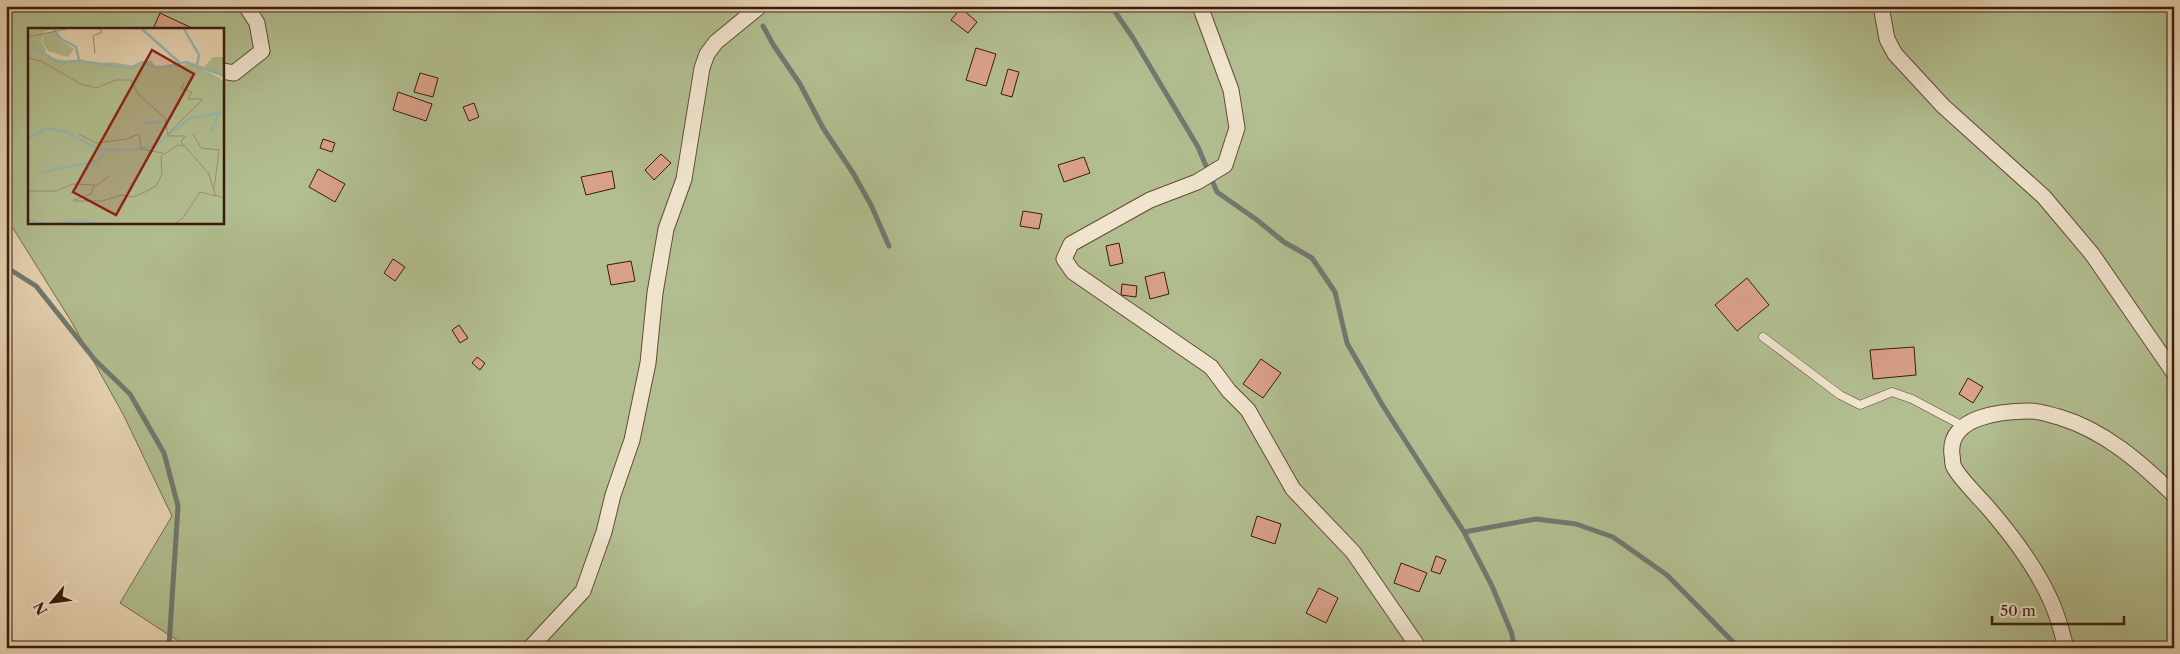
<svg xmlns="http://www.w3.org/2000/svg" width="2180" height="654" font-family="'Libre Caslon Text',serif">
	<rect width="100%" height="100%" fill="#e8d5b4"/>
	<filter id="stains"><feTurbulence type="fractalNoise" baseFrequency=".004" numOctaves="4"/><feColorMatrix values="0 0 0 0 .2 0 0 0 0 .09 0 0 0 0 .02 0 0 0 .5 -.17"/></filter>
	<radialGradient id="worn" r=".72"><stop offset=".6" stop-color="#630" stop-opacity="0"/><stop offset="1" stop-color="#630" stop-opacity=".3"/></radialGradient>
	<path fill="#b2be90" stroke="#756c4f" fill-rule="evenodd" d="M 6,6 L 2174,6 L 2174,648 L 189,648 L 120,603 L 172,516 L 123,414 L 71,321 L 11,225 L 6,221 ZM 29,29 L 222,29 L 222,222 L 29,222 Z"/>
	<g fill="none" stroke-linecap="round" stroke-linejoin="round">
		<path stroke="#717970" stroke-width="5" d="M 1111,6 L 1133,38 L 1198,147 L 1217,192 L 1257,220 L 1284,242 L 1312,258 L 1335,292 L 1347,343 L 1383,406 L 1464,532 L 1492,586 L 1512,634 L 1514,648
			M 763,26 L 774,46 L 800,84 L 823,128 L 853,173 L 871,205 L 889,246
			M 6,267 L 36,286 L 95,360 L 130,394 L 164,453 L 178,506 L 169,646 L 170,648
			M 1464,532 L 1536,519 L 1576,524 L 1613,537 L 1667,575 L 1739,648"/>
	</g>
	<path fill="#daa189" stroke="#381b0e" d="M 961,8 L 977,22 L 968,33 L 951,20 Z
		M 160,13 L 194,29 L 153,29 Z
		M 976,48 L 996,54 L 986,86 L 966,80 Z
		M 1008,69 L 1019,72 L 1012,97 L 1001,94 Z
		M 420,73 L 438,78 L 433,97 L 414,92 Z
		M 398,92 L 432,104 L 426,121 L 393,110 Z
		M 474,103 L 479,117 L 469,121 L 463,107 Z
		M 323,139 L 335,143 L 332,152 L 320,148 Z
		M 661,154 L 671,163 L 654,180 L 645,170 Z
		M 1084,157 L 1090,173 L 1064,182 L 1058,165 Z
		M 318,169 L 345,184 L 335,202 L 309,187 Z
		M 612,171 L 615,188 L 586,195 L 581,177 Z
		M 1023,211 L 1042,214 L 1039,229 L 1020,226 Z
		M 1119,243 L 1123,263 L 1110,266 L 1106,246 Z
		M 393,259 L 405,267 L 395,281 L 384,273 Z
		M 631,261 L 635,281 L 611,285 L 607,265 Z
		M 1164,272 L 1169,294 L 1150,299 L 1145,277 Z
		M 1747,278 L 1769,305 L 1737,331 L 1715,305 Z
		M 1122,284 L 1137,286 L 1136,297 L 1121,295 Z
		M 459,325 L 468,338 L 460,343 L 452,330 Z
		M 1914,347 L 1916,375 L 1873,379 L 1870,350 Z
		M 477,357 L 485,363 L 480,370 L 472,363 Z
		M 1261,359 L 1281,373 L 1263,398 L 1243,384 Z
		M 1968,378 L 1983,387 L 1973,403 L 1959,394 Z
		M 1257,516 L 1281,524 L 1275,544 L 1251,536 Z
		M 1436,556 L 1446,560 L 1440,574 L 1431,571 Z
		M 1401,563 L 1427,573 L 1419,592 L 1394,583 Z
		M 1319,588 L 1338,598 L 1326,623 L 1306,613 Z"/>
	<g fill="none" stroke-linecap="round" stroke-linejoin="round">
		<defs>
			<path id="lane" d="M 1763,337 L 1840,395 L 1860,405 L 1892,392 L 1912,399 L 1963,426"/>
			<path id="street" d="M 1200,6 L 1231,90 L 1237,128 L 1225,165 L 1197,182 L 1150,200 L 1071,244 L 1064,259 L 1073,272 L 1211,367 L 1229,391 L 1248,410 L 1293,489 L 1353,552 L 1419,648
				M 1881,6 L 1887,39 L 1895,54 L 1943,106 L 2044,197 L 2092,254 L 2174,373
				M 222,71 L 234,73 L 262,51 L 257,23 L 246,6
				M 530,648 L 583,591 L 604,532 L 613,495 L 632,440 L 648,363 L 655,293 L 666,229 L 684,179 L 702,68 L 707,54 L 716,42 L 760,6
				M 2066,648 C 2062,632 2058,616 2051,601 C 2037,569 2013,537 1990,510 C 1981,499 1959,478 1954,467 C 1952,464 1953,459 1952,455 C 1947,416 2002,411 2030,411 C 2040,411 2050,415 2059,417 C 2105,431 2140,462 2174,495"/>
		</defs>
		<use href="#lane" stroke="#644a38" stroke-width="9"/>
		<use href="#street" stroke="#644a38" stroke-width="17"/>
		<use href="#lane" stroke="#f0e4ce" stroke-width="8"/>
		<use href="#street" stroke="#f0e4ce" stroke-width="15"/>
	</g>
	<g transform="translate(28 28)">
		<rect width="196" height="196" fill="#e8d5b4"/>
		<path d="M 0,1 L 28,1 L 17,3 L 13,13 L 18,22 L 16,28 L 42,34 L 53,31 L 66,36 L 84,34 L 107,38 L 123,32 L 127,38 L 164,36 L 192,50 L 197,55 L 196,196 L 0,196 ZM 29,3 L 31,11 L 46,21 L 40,29 L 20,23 L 14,13 L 17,5 ZM 185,29 L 196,29 L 196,50 L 176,39 Z" fill="#b2be90"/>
		<path fill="none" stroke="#97b8b1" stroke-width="2.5" d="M 26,1 L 32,10 L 48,19 L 51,32M 114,1 L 152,35M 156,1 L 171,27 L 169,37M 0,16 L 30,34 L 51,33 L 102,40 L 115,34 L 131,40 L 158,34 L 197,48M 118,95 L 137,94M 183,104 L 190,87 L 197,81M 0,111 L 18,100 L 39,104 L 70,121 L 102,122 L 126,118 L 163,90 L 191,85M 15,144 L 69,133 L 79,122M 0,191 L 15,196M 29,196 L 55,192 L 67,196"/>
		<path fill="none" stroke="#a28b72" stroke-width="1" d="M 0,9 L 38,1M 67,25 L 65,8 L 74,4 L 71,1M 0,30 L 13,33 L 53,56 L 68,60 L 88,52 L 103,52 L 110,66 L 137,90 L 140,108 L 157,108 L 153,114 L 181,146 L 187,167 L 197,170M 51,106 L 68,115 L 99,111 L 111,106 L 113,121 L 135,125M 140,106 L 175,71 L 160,71 L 164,64 L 153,61 L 156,55M 165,106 L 173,120 L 191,122 L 186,162M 68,158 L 81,148M 0,163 L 28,163 L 45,156 L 67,157 L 63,166 L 46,172M 45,173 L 74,173 L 94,167 L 105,169 L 117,164 L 128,158 L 134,146 L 133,128 L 150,117 L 156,118M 146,196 L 155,190 L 172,164 L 188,168"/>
		<path fill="#8f2418" fill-opacity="0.15" stroke="#8f2418" stroke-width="2.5" d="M 124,22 L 166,46 L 88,187 L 45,164 Z"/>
		<rect width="196" height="196" fill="none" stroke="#381b0e" stroke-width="2.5"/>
	</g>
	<rect width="2180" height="654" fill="none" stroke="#e8d5b4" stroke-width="25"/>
	<rect x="8" y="8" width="2165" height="639" fill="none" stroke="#381b0e" stroke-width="2.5"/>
	<rect x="12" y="12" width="2155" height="629" fill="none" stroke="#381b0e"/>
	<g transform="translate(52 602) rotate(241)" stroke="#f0e4ce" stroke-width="4" paint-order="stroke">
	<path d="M0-4L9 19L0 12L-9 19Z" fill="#381b0e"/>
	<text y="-8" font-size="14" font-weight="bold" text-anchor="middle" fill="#381b0e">N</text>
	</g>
	<path d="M1992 616v8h132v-8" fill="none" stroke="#381b0e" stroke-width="2.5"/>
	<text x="2000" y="616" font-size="15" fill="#381b0e" stroke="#f0e4ce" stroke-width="4" paint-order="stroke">50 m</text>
	<rect width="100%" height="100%" filter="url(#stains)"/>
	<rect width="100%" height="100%" fill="url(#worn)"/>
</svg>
